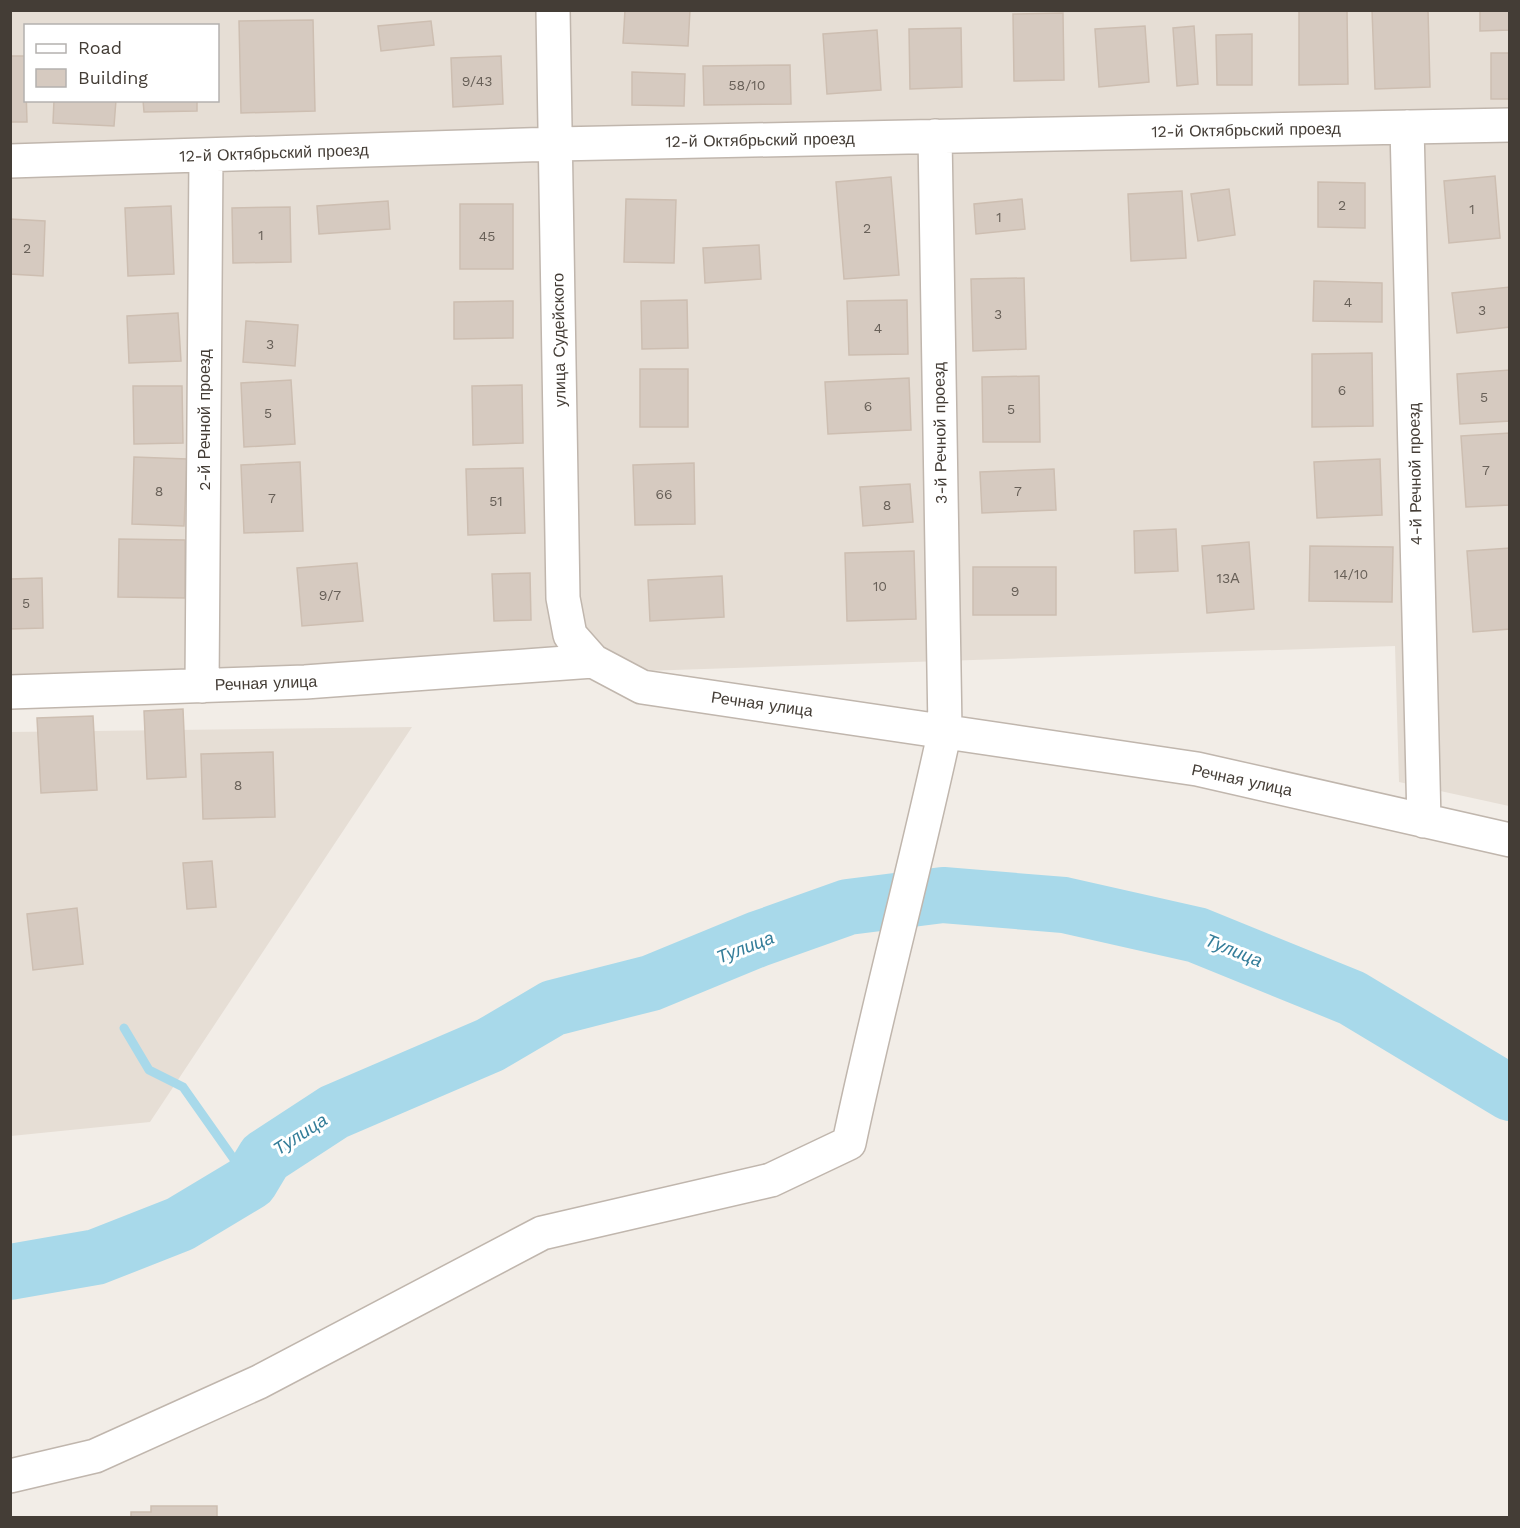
<svg xmlns="http://www.w3.org/2000/svg" width="1520" height="1528" font-family="'Work Sans',sans-serif">
	<rect width="100%" height="100%" fill="#f2ede7"/>
	<path fill="#e6ded5" fill-rule="evenodd" d="M 10,11 L 1509,11 L 1509,806 L 1399,782 L 1395,646 L 11,692 ZM 26,26 L 218,26 L 218,100 L 26,100 Z
		M 412,727 L 150,1122 L 11,1136 L 10,732 Z"/>
	<g fill="none" stroke-linecap="round" stroke-linejoin="round">
		<path stroke="#a8d9ea" stroke-width="9" d="M 124,1028 L 149,1070 L 183,1087 L 250,1182"/>
		<path stroke="#a8d9ea" stroke-width="56" d="M 10,1272 L 96,1257 L 180,1224 L 250,1182 L 265,1157 L 334,1112 L 490,1045 L 553,1008 L 651,983 L 758,939 L 848,907 L 943,895 L 1064,905 L 1197,935 L 1352,998 L 1510,1093"/>
	</g>
	<path fill="#d6cac0" stroke="#cdbeb1" stroke-width="1.5" d="M 625,10 L 690,10 L 688,46 L 623,43 Z
		M 1299,10 L 1347,10 L 1348,84 L 1299,85 Z
		M 1372,10 L 1428,10 L 1430,87 L 1375,89 Z
		M 1480,10 L 1510,10 L 1510,30 L 1480,31 Z
		M 1063,13 L 1064,80 L 1014,81 L 1013,14 Z
		M 313,20 L 315,111 L 241,113 L 239,21 Z
		M 431,21 L 434,45 L 381,51 L 378,26 Z
		M 1145,26 L 1149,82 L 1099,87 L 1095,29 Z
		M 1194,26 L 1198,84 L 1177,86 L 1173,28 Z
		M 961,28 L 962,87 L 910,89 L 909,29 Z
		M 877,30 L 881,90 L 827,94 L 823,34 Z
		M 1252,34 L 1252,85 L 1217,85 L 1216,35 Z
		M 1491,53 L 1510,53 L 1510,99 L 1491,99 Z
		M 10,56 L 25,56 L 27,122 L 10,122 Z
		M 501,56 L 503,104 L 453,107 L 451,58 Z
		M 790,65 L 791,104 L 704,105 L 703,66 Z
		M 632,72 L 685,74 L 684,106 L 632,105 Z
		M 54,100 L 116,100 L 114,126 L 53,123 Z
		M 143,100 L 197,100 L 197,111 L 144,112 Z
		M 1495,176 L 1500,238 L 1449,243 L 1444,181 Z
		M 891,177 L 899,275 L 844,279 L 836,182 Z
		M 1318,182 L 1365,183 L 1365,228 L 1318,227 Z
		M 1229,189 L 1235,235 L 1198,241 L 1191,194 Z
		M 1182,191 L 1186,258 L 1131,261 L 1128,194 Z
		M 626,199 L 676,200 L 674,263 L 624,262 Z
		M 1022,199 L 1025,229 L 976,234 L 974,204 Z
		M 388,201 L 390,229 L 319,234 L 317,206 Z
		M 460,204 L 513,204 L 513,269 L 460,269 Z
		M 171,206 L 174,274 L 128,276 L 125,208 Z
		M 290,207 L 291,262 L 233,263 L 232,208 Z
		M 10,219 L 45,221 L 43,276 L 10,274 Z
		M 759,245 L 761,279 L 705,283 L 703,248 Z
		M 1024,278 L 1026,349 L 973,351 L 971,279 Z
		M 1314,281 L 1382,283 L 1382,322 L 1313,321 Z
		M 1510,287 L 1510,327 L 1457,333 L 1452,293 Z
		M 687,300 L 688,348 L 642,349 L 641,301 Z
		M 907,300 L 908,354 L 849,355 L 847,301 Z
		M 513,301 L 513,338 L 454,339 L 454,302 Z
		M 178,313 L 181,361 L 129,363 L 127,316 Z
		M 246,321 L 298,325 L 295,366 L 243,362 Z
		M 1372,353 L 1373,426 L 1312,427 L 1312,354 Z
		M 640,369 L 688,369 L 688,427 L 640,427 Z
		M 1510,370 L 1510,421 L 1460,424 L 1457,374 Z
		M 1039,376 L 1040,442 L 983,442 L 982,377 Z
		M 909,378 L 911,430 L 828,434 L 825,382 Z
		M 291,380 L 295,444 L 244,447 L 241,383 Z
		M 522,385 L 523,443 L 473,445 L 472,386 Z
		M 133,386 L 182,386 L 183,443 L 134,444 Z
		M 1510,433 L 1510,505 L 1466,507 L 1461,436 Z
		M 134,457 L 187,459 L 184,526 L 132,524 Z
		M 1380,459 L 1382,515 L 1317,518 L 1314,462 Z
		M 300,462 L 303,531 L 244,533 L 241,465 Z
		M 694,463 L 695,524 L 635,525 L 633,465 Z
		M 523,468 L 525,533 L 468,535 L 466,469 Z
		M 1054,469 L 1056,510 L 982,513 L 980,472 Z
		M 910,484 L 913,522 L 863,526 L 860,487 Z
		M 1176,529 L 1178,571 L 1135,573 L 1134,531 Z
		M 119,539 L 185,540 L 185,598 L 118,597 Z
		M 1249,542 L 1254,609 L 1207,613 L 1202,546 Z
		M 1310,546 L 1393,547 L 1392,602 L 1309,601 Z
		M 1510,548 L 1510,629 L 1473,632 L 1467,551 Z
		M 914,551 L 916,619 L 847,621 L 845,553 Z
		M 357,563 L 363,621 L 302,626 L 297,568 Z
		M 973,567 L 1056,567 L 1056,615 L 973,615 Z
		M 530,573 L 531,620 L 494,621 L 492,574 Z
		M 722,576 L 724,617 L 650,621 L 648,580 Z
		M 42,578 L 43,628 L 10,629 L 10,579 Z
		M 183,709 L 186,777 L 147,779 L 144,711 Z
		M 93,716 L 97,790 L 41,793 L 37,718 Z
		M 273,752 L 275,817 L 203,819 L 201,754 Z
		M 212,861 L 216,907 L 187,909 L 183,863 Z
		M 77,908 L 83,964 L 33,970 L 27,914 Z
		M 151,1506 L 217,1506 L 217,1518 L 131,1518 L 131,1512 L 151,1512 Z"/>
	<g fill="none" stroke-linecap="round" stroke-linejoin="round">
		<defs>
			<path id="minor" d="M 553,10 L 563,598 L 570,635 L 593,661
				M 1407,127 L 1424,821
				M 10,161 L 556,144 L 1510,125
				M 202,686 L 206,155
				M 10,692 L 305,682 L 593,661 L 642,687 L 1197,769 L 1510,840
				M 10,1476 L 95,1456 L 259,1382 L 542,1233 L 771,1180 L 849,1143 C 878,1005 915,869 945,730 L 935,136"/>
		</defs>
		<use href="#minor" stroke="#c0b6ad" stroke-width="36"/>
		<use href="#minor" stroke="#fff" stroke-width="33"/>
	</g>
	<g text-anchor="middle" dominant-baseline="central" stroke-width="6" stroke-linejoin="round" paint-order="stroke">
		<g font-size="14" fill="#686058">
			<text x="477" y="81">9/43</text>
			<text x="747" y="85">58/10</text>
			<text x="1342" y="205">2</text>
			<text x="1472" y="209">1</text>
			<text x="999" y="217">1</text>
			<text x="867" y="228">2</text>
			<text x="261" y="235">1</text>
			<text x="487" y="236">45</text>
			<text x="27" y="248">2</text>
			<text x="1348" y="302">4</text>
			<text x="1482" y="310">3</text>
			<text x="998" y="314">3</text>
			<text x="878" y="328">4</text>
			<text x="270" y="344">3</text>
			<text x="1342" y="390">6</text>
			<text x="1484" y="397">5</text>
			<text x="868" y="406">6</text>
			<text x="1011" y="409">5</text>
			<text x="268" y="413">5</text>
			<text x="1486" y="470">7</text>
			<text x="159" y="491">8</text>
			<text x="1018" y="491">7</text>
			<text x="664" y="494">66</text>
			<text x="272" y="498">7</text>
			<text x="496" y="501">51</text>
			<text x="887" y="505">8</text>
			<text x="1351" y="574">14/10</text>
			<text x="1228" y="578">13А</text>
			<text x="880" y="586">10</text>
			<text x="1015" y="591">9</text>
			<text x="330" y="595">9/7</text>
			<text x="26" y="603">5</text>
			<text x="238" y="785">8</text>
		</g>
		<g font-size="16" fill="#443d36" stroke="#fff">
			<text transform="translate(1246 130) rotate(-1)">12-й Октябрьский проезд</text>
			<text transform="translate(760 140) rotate(-1)">12-й Октябрьский проезд</text>
			<text transform="translate(274 153) rotate(-2)">12-й Октябрьский проезд</text>
			<text transform="translate(559 340) rotate(-91)">улица Судейского</text>
			<text transform="translate(204 420) rotate(-90)">2-й Речной проезд</text>
			<text transform="translate(940 433) rotate(-91)">3-й Речной проезд</text>
			<text transform="translate(1415 474) rotate(-91)">4-й Речной проезд</text>
			<text transform="translate(266 683) rotate(-2)">Речная улица</text>
			<text transform="translate(762 704) rotate(8)">Речная улица</text>
			<text transform="translate(1242 780) rotate(12)">Речная улица</text>
		</g>
		<g font-size="18" font-style="italic" fill="#347d99" stroke="#fff">
			<text transform="translate(745 947) rotate(-21)">Тулица</text>
			<text transform="translate(1234 950) rotate(22)">Тулица</text>
			<text transform="translate(300 1134) rotate(-33)">Тулица</text>
		</g>
	</g>
	<rect width="1520" height="1528" fill="none" stroke="#443d36" stroke-width="24"/>
	<rect x="24" y="24" width="195" height="78" fill="#ffffff" stroke="#b4b1af" stroke-width="1.5"/>
	<rect x="36" y="44" width="30" height="9" fill="#ffffff" stroke="#b4b1af" stroke-width="1.5"/>
	<text x="78" y="54" font-size="18" fill="#443d36">Road</text>
	<rect x="36" y="69" width="30" height="18" fill="#d6cac0" stroke="#b4b1af" stroke-width="1.5"/>
	<text x="78" y="84" font-size="18" fill="#443d36">Building</text>
</svg>
